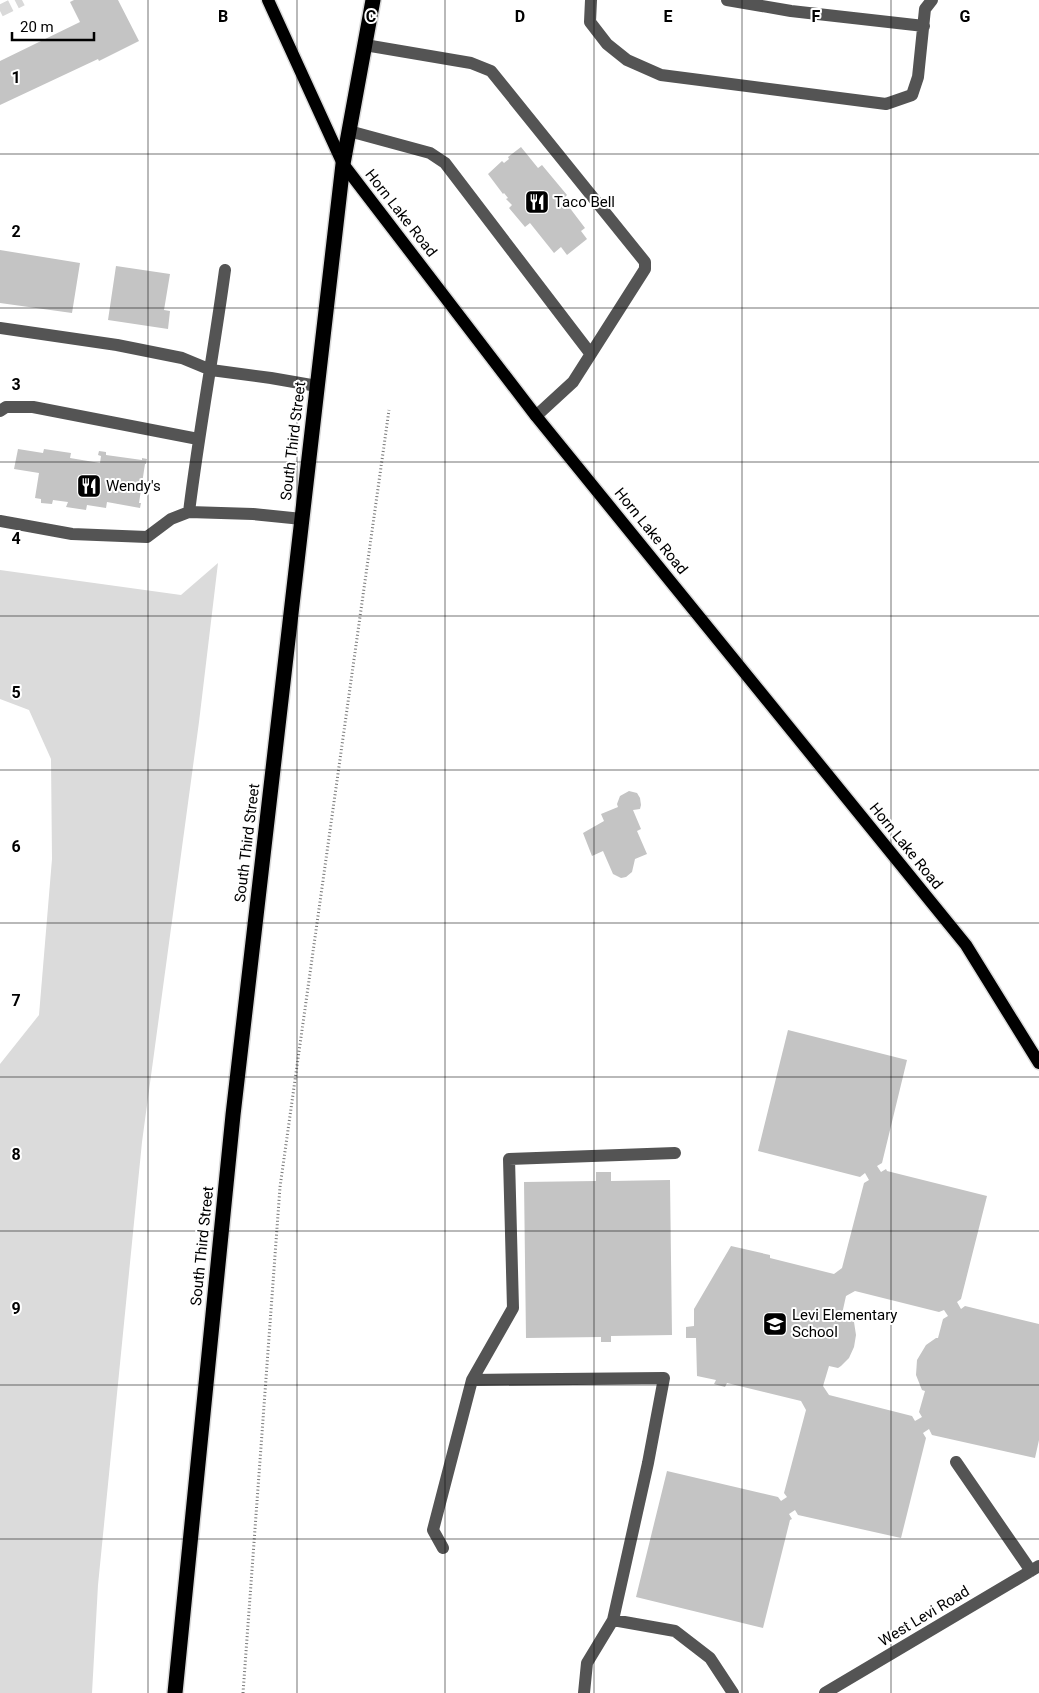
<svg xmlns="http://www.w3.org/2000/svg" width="1039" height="1693" font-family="Roboto,sans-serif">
	<rect width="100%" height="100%" fill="#fff"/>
	<path fill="#dbdbdb" d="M 218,563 L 199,722 L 142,1142 L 98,1585 L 92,1693 L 0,1693 L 0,1064 L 39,1015 L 52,859 L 51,759 L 29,710 L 0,699 L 0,570 L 181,595 Z"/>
	<path fill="#c4c4c4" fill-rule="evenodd" d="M 74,0 L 118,0 L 139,41 L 99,61 L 98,59 L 0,105 L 0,61 L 80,22 L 70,2 Z
		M 521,147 L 538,168 L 542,165 L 567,195 L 563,199 L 585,228 L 581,231 L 587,239 L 567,255 L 561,247 L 554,253 L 530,223 L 525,227 L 509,208 L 512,205 L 506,199 L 508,198 L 504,193 L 503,194 L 488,174 L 502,161 L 504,163 L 509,159 L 508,157 Z
		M 0,250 L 80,263 L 72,313 L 0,303 Z
		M 116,266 L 170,274 L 164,310 L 170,311 L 168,329 L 108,320 Z
		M 18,449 L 43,453 L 44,449 L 71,453 L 70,458 L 100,463 L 101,456 L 98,455 L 99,451 L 106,452 L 106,455 L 142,460 L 142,458 L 147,459 L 146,464 L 145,464 L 139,503 L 141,503 L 140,508 L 107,502 L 106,508 L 87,505 L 86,510 L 66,507 L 68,502 L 53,500 L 52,504 L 41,503 L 41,499 L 35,498 L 39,473 L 14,469 Z
		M 629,791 L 637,793 L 640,798 L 641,805 L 640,809 L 633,810 L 641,829 L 637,831 L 647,854 L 635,859 L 632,872 L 626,877 L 621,878 L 613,874 L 603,851 L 592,856 L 583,833 L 604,821 L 601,814 L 618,807 L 617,804 L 620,796 Z
		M 788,1030 L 907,1060 L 882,1163 L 877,1166 L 881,1172 L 886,1169 L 887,1171 L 987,1196 L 961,1299 L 957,1302 L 961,1309 L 965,1306 L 1039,1324 L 1039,1440 L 1035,1458 L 932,1435 L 929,1429 L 923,1433 L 926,1438 L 901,1538 L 798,1515 L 795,1510 L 789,1514 L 792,1519 L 790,1520 L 763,1628 L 636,1597 L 667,1471 L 778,1497 L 781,1501 L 787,1497 L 784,1493 L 806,1410 L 801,1401 L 727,1383 L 725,1387 L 714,1384 L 716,1380 L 697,1376 L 696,1338 L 686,1338 L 686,1327 L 694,1326 L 694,1309 L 731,1246 L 770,1255 L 770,1258 L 834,1274 L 842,1268 L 864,1183 L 869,1180 L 865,1173 L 860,1177 L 758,1151 ZM 855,1291 L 939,1312 L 944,1310 L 948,1316 L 943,1319 L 938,1338 L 936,1338 L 926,1345 L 917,1360 L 916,1375 L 922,1390 L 925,1391 L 919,1412 L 922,1417 L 915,1421 L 912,1416 L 829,1395 L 823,1386 L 829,1366 L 838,1368 L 841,1366 L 849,1358 L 854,1347 L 856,1335 L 854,1322 L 851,1316 L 842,1314 L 846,1296 Z
		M 596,1172 L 611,1172 L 611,1181 L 670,1180 L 672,1335 L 611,1336 L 611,1342 L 601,1342 L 601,1337 L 526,1338 L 524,1182 L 596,1181 Z"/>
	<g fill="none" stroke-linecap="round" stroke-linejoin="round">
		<path stroke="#d9d9d9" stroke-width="12" stroke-dasharray="12 6" stroke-linecap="butt" d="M 0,11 L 22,0"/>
		<defs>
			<path id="major" d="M 268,0 L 343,164 L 536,416 L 966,945 L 1039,1063"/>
			<path id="highway" d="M 175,1693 L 233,1115 L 343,164 L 373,0"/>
		</defs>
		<use href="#major" stroke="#dbdbdb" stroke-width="15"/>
		<use href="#highway" stroke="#dbdbdb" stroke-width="18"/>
		<path stroke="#767676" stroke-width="3" stroke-dasharray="1 2.5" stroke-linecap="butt" d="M 243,1693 L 280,1187 L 389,410"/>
		<path stroke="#545454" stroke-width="12" d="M 591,0 L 590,22 L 607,44 L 627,60 L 661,75 L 886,104 L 912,95 L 918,77 L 925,9 L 932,0
			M 727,0 L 791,11 L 924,26
			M 365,45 L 471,63 L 491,71 L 645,262 L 645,269 L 573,382 L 536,416
			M 349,131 L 430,153 L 445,163 L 590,353
			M 0,328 L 117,345 L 182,358 L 211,370 L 271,378 L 317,386
			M 0,411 L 6,407 L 33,407 L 198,439
			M 189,512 C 199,431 214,351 225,270
			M 0,521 L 72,534 L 147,537 L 171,519 L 189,512 L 253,514 L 302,519
			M 472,1380 L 664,1378 L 648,1463 L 613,1620
			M 956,1462 L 1031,1571
			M 443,1548 L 433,1530 L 472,1380 L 513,1308 L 509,1159 L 675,1153
			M 584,1693 L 587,1663 L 613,1620 L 675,1631 L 710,1658 L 733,1693
			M 825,1693 L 1039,1566"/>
		<use href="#major" stroke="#000" stroke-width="12"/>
		<use href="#highway" stroke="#000" stroke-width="15"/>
	</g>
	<path fill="none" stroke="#000" stroke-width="1" stroke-opacity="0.55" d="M 148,0 L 148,1693M 297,0 L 297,1693M 445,0 L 445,1693M 594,0 L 594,1693M 742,0 L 742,1693M 891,0 L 891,1693M 0,154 L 1039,154M 0,308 L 1039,308M 0,462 L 1039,462M 0,616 L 1039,616M 0,770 L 1039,770M 0,923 L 1039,923M 0,1077 L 1039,1077M 0,1231 L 1039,1231M 0,1385 L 1039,1385M 0,1539 L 1039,1539"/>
	<defs>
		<symbol id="restaurant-square" viewBox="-11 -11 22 22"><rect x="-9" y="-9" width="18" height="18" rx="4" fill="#000" stroke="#fff"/><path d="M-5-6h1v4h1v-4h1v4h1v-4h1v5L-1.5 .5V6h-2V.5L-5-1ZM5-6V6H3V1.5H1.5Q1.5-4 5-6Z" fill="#fff"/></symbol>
		<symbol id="school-square" viewBox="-11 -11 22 22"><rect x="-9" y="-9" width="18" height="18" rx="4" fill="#000" stroke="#fff"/><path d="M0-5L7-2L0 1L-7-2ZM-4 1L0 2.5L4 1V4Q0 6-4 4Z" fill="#fff"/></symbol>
	</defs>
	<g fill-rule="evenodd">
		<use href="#restaurant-square" x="523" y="188" width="28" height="28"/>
		<use href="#restaurant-square" x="75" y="472" width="28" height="28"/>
		<use href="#school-square" x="761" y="1310" width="28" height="28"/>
	</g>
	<g text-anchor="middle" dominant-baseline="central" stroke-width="4" stroke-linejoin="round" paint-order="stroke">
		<g font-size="15" fill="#000" stroke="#fff" text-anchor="start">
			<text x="554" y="202">Taco Bell</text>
			<text x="106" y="486">Wendy's</text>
			<text x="792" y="1315">Levi Elementary<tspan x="792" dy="17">School</tspan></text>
		</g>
		<g font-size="15" fill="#000" stroke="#fff">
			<text transform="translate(401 213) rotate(52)">Horn Lake Road</text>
			<text transform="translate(293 441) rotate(-83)">South Third Street</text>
			<text transform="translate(651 531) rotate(51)">Horn Lake Road</text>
			<text transform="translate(247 843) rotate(-83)">South Third Street</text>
			<text transform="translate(906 846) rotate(51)">Horn Lake Road</text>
			<text transform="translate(202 1246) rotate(-84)">South Third Street</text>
			<text transform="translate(924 1616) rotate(-31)">West Levi Road</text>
		</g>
	</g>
	<g font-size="16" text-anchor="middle" font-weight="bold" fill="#000" stroke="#fff" stroke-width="4" stroke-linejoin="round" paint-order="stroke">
		<text x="223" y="22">B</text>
		<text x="371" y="22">C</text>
		<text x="520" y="22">D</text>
		<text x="668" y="22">E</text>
		<text x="816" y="22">F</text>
		<text x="965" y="22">G</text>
		<text x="16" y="83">1</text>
		<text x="16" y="237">2</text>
		<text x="16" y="390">3</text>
		<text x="16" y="544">4</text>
		<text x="16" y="698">5</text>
		<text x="16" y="852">6</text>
		<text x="16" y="1006">7</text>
		<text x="16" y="1160">8</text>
		<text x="16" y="1314">9</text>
	</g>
	<path d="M12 32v8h82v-8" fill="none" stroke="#000000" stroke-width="2.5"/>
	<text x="20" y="32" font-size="15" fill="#000000" stroke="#ffffff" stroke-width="4" paint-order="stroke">20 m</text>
</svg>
